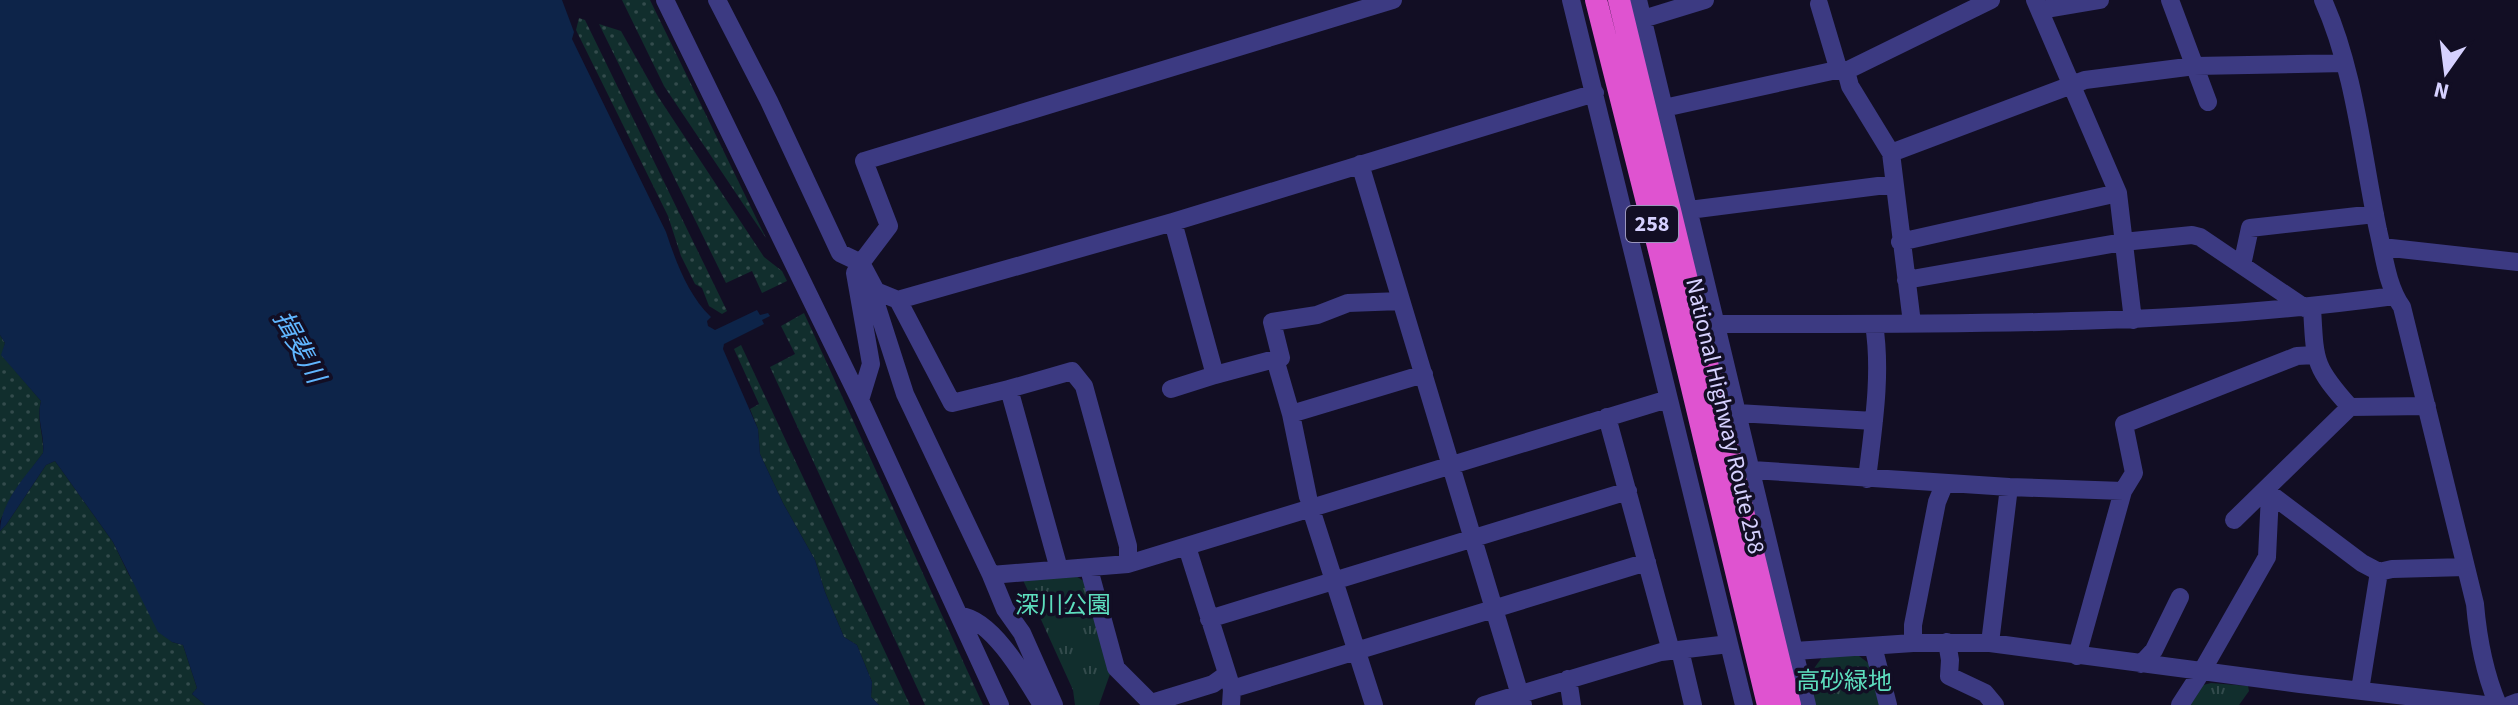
<svg xmlns="http://www.w3.org/2000/svg" width="2518" height="705" font-family="'Source Sans 3','Noto Sans JP',sans-serif">
	<defs>
		<pattern id="grass-dots" width="8" height="8" patternUnits="userSpaceOnUse" patternTransform="scale(2)"><rect width="8" height="8" fill="#112e2d"/><path d="M2 2h.1M6 6h.1" fill="none" stroke="#334b4c" stroke-width="1.8" stroke-linecap="round"/></pattern>
		<pattern id="park-tufts" width="24" height="20" patternUnits="userSpaceOnUse" patternTransform="scale(2)"><rect width="24" height="20" fill="#112e2d"/><path d="M3 7l-1-3M5 7V3M7 7l1-3M15 17l-1-3M17 17v-4M19 17l1-3" fill="none" stroke="#334b4c"/></pattern>
	</defs>
	<rect width="100%" height="100%" fill="#120e24"/>
	<path fill="url(#grass-dots)" d="M 622,0 L 650,0 L 766,238 L 664,86 Z
		M 579,18 L 585,20 L 727,311 L 722,314 L 709,306 L 702,288 L 695,284 L 681,256 L 668,216 L 576,30 Z
		M 599,24 L 621,31 L 657,95 L 764,257 L 782,271 L 787,281 L 762,293 L 752,271 L 726,283 Z
		M 804,313 L 983,705 L 925,705 L 770,367 L 795,354 L 781,326 Z
		M 0,335 L 5,343 L 2,355 L 41,401 C 36,420 44,434 43,453 L 12,495 L 0,521 Z
		M 741,345 L 910,705 L 879,705 L 871,697 L 872,682 L 857,645 L 844,637 L 825,592 L 815,560 L 783,503 L 760,454 L 758,429 L 750,409 L 759,404 L 734,349 Z
		M 55,461 L 113,542 L 129,575 L 172,642 L 183,645 L 197,688 L 192,694 L 205,705 L 0,705 L 0,531 L 6,525 L 46,465 Z"/>
	<path fill="url(#park-tufts)" d="M 1076,576 L 1085,582 L 1110,674 L 1099,705 L 1075,705 L 1073,690 L 1023,580 Z
		M 1823,656 L 1859,656 L 1871,665 L 1881,705 L 1814,705 L 1807,678 Z
		M 2211,683 L 2248,686 L 2249,691 L 2239,705 L 2190,705 L 2203,685 Z"/>
	<path fill="#0d2449" d="M 0,0 L 562,0 L 574,32 L 572,39 L 666,232 C 676,262 688,295 711,317 L 707,321 L 708,326 L 715,330 L 757,310 L 760,315 L 768,313 L 770,316 L 762,320 L 764,324 L 724,344 L 723,349 L 758,429 L 760,454 L 783,503 L 815,560 L 825,592 L 844,637 L 857,645 L 872,682 L 871,697 L 879,705 L 205,705 L 192,694 L 197,688 L 183,645 L 172,642 L 158,632 L 113,542 L 55,461 L 46,465 L 6,525 L 0,531 C 0,502 27,475 43,453 C 45,434 36,420 41,401 L 1,355 L 5,343 L 0,335 Z"/>
	<g fill="none" stroke-linecap="round" stroke-linejoin="round">
		<path stroke="#3c3a82" stroke-width="18" d="M 665,0 L 860,400 L 1000,705
			M 717,0 L 769,101 L 840,253 L 861,263 L 889,226 L 864,161 L 1393,0
			M 1638,0 L 1807,705
			M 1991,0 L 1846,71 L 1850,86 L 1891,153 L 2085,80 L 2195,66 L 2345,63
			M 2035,0 L 2118,193 L 2133,320
			M 2170,0 L 2208,102
			M 2323,0 C 2355,71 2362,154 2378,230 C 2384,255 2387,286 2402,307 L 2475,604 C 2478,639 2484,672 2498,705
			M 1819,4 L 1839,71
			M 2041,10 L 2100,0
			M 1643,19 L 1705,0
			M 1664,108 L 1832,71 L 1846,71
			M 1891,153 L 1912,323
			M 1360,164 L 1523,705
			M 1689,210 L 1894,184
			M 1173,222 L 1215,375 L 1275,359
			M 1900,242 L 2118,193
			M 2382,247 L 2518,262
			M 2242,265 L 2250,228 L 2375,214
			M 1906,280 L 2123,242 L 2192,235 L 2200,237 L 2305,308
			M 898,300 L 1173,222 L 1595,93
			M 2312,307 C 2315,361 2313,366 2350,407
			M 1715,324 C 1942,324 2169,327 2394,296
			M 1009,389 L 1072,371 L 1084,386 L 1128,546 L 1128,564
			M 1171,389 L 1215,375
			M 860,400 L 871,364 L 855,273 L 861,263 L 876,291
			M 1737,413 L 1874,421
			M 1291,414 L 1424,374
			M 1607,417 L 1671,651
			M 1752,470 L 2009,487 L 1990,643
			M 1867,479 C 1873,428 1882,375 1874,324
			M 2009,487 L 2123,491
			M 2265,490 L 2362,563 L 2379,572 L 2360,690
			M 1308,497 L 1291,414 L 1275,359 L 1281,358 L 1272,322 L 1317,315 L 1348,303 L 1401,301
			M 1311,509 L 1374,705
			M 2234,520 L 2350,407 L 2427,406
			M 1187,547 L 1232,689 L 1231,705
			M 1089,569 L 1116,668 L 1151,703 L 1213,684 L 1227,674
			M 2379,572 L 2392,569 L 2466,567
			M 991,575 L 905,394 L 877,307 L 876,291 L 898,300 L 952,403 L 1009,389 L 1059,569
			M 961,616 C 993,620 1026,679 1042,705
			M 1209,619 L 1628,491
			M 1947,642 L 1950,660 L 1949,676 L 1985,693 L 1995,705
			M 1913,643 L 1913,625 L 1937,502 L 1944,485
			M 1729,644 L 1744,705
			M 1873,646 L 1888,705
			M 1680,650 L 1693,705
			M 1795,651 L 1913,643 L 1990,643 L 2300,684 L 2485,705
			M 2077,656 L 2123,491 L 2134,473 L 2124,424 L 2297,356 L 2315,355
			M 2141,664 L 2154,650 L 2180,597
			M 1568,679 L 1572,705
			M 1232,689 L 1647,562
			M 1054,705 L 1022,633 L 1005,609 L 991,575 L 1128,564 L 1668,399
			M 1484,705 L 1661,652 L 1729,644 L 1571,0
			M 2180,705 L 2202,671 L 2267,557 L 2270,494
			M 2510,705 L 2518,702"/>
		<path stroke="#df53d0" stroke-width="22" d="M 1596,0 L 1660,254 L 1768,705
			M 1619,0 L 1790,705"/>
	</g>
	<g text-anchor="middle" dominant-baseline="central" stroke-width="7" stroke-linejoin="round" paint-order="stroke">
		<rect fill="#120e24" stroke="#9b96bd" stroke-width="2" x="1626" y="206" width="52" height="36" rx="6"/>
		<g font-size="22" font-weight="bold" fill="#d6d1ff">
			<text x="1652" y="224">258</text>
		</g>
		<g font-size="24" fill="#d6d1ff" stroke="#120e24">
			<text transform="translate(1725 416) rotate(77)">National Highway Route 258</text>
		</g>
		<g font-size="24" fill="#5ddebe" stroke="#120e24">
			<text x="1063" y="605">深川公園</text>
			<text x="1844" y="681">高砂緑地</text>
		</g>
		<g font-size="26" font-style="italic" fill="#60b5fe" stroke="#120e24">
			<text transform="translate(299 347) rotate(61)">揖斐川</text>
		</g>
	</g>
	<g transform="translate(2446 72) rotate(194)" stroke="#120e24" stroke-width="6" paint-order="stroke">
	<path d="M0-6L14 30L0 20L-14 30Z" fill="#d6d1ff"/>
	<text y="-12" font-size="22" font-weight="bold" text-anchor="middle" fill="#d6d1ff">N</text>
	</g>
</svg>
